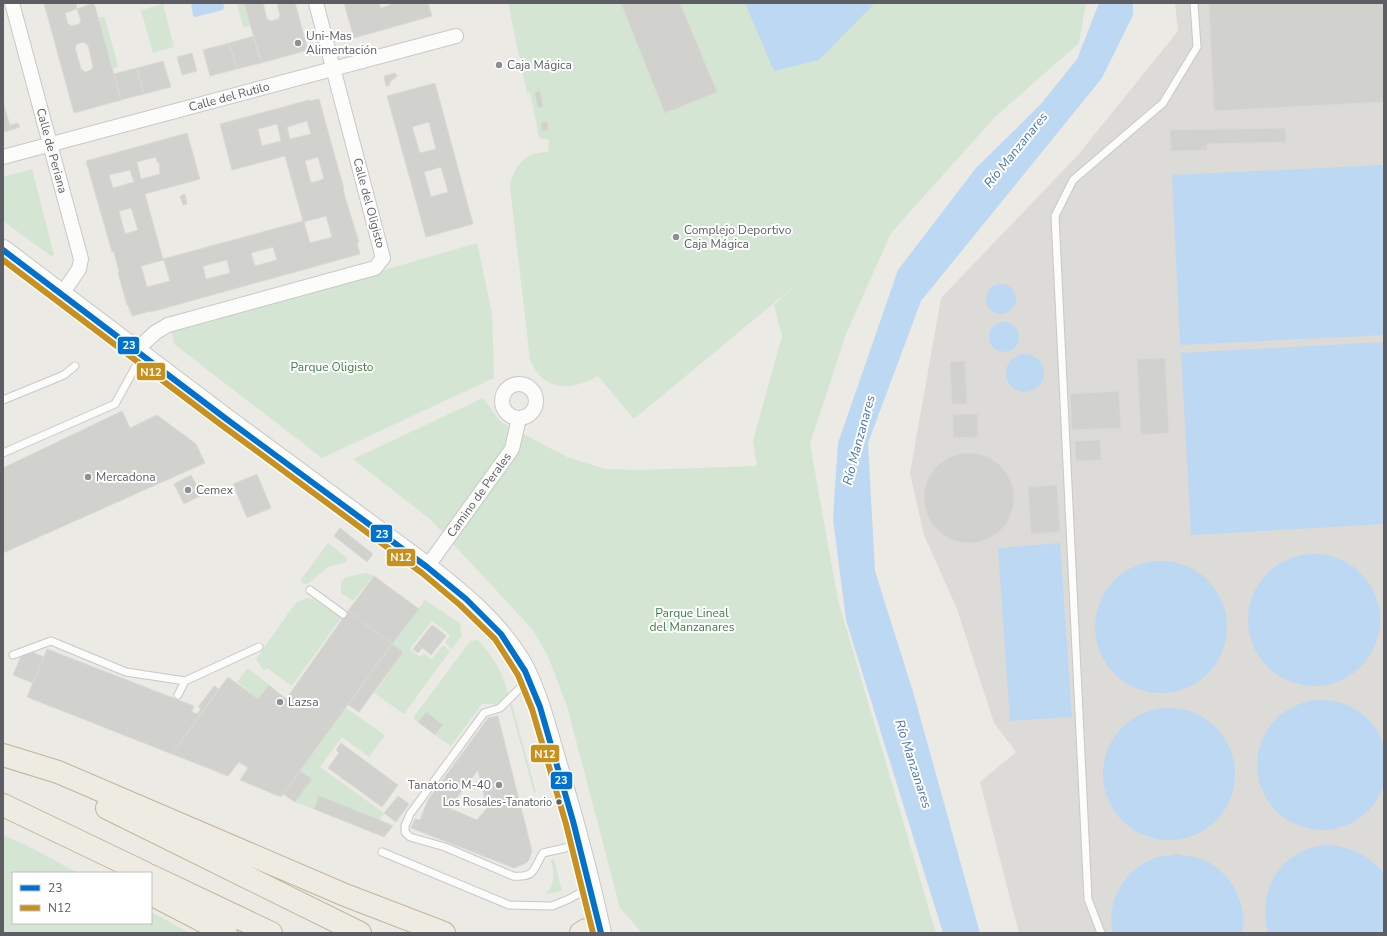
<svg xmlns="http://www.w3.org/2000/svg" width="1387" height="936" font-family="'Nunito Sans',sans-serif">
	<rect width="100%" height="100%" fill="#ebeae5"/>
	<path fill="#dcdbd7" d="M 1175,3 L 1384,3 L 1384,933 L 1019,933 L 980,782 L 1016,752 L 994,723 L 957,609 L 924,535 L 910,473 L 941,298 L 1078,155 L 1178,31 Z"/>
	<path fill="#d4e6d3" d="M 237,3 L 244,3 L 251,26 L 243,27 Z
		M 508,3 L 1086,3 L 1079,43 L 995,117 L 891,233 L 846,334 L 810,444 L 838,600 L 936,933 L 642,933 L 620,908 L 567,706 L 547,654 L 532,629 L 431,520 L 353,459 L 483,398 L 501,422 L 567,457 L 605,469 L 640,470 L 757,466 L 753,441 L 782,336 L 774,305 L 797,284 L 634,419 L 598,376 C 580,386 558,393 540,376 C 536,372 533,365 530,360 L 510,186 C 514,166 526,151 548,152 L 549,140 L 539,138 L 530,92 L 527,93 Z
		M 163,4 L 174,47 L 153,53 L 141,10 Z
		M 102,17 L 105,18 L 118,66 L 113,69 L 98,18 Z
		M 32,169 L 54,255 L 51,256 L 3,221 L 3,177 Z
		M 477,243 L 492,313 L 494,378 L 322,458 L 174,344 L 172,332 Z
		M 328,543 L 347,558 L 346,562 L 328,567 L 309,583 L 305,584 L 300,581 Z
		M 366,573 L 374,575 L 353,601 L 341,593 L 341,582 L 346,577 Z
		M 306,598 L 314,599 L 341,618 L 292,686 L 267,668 L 264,671 L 256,659 L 292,608 L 297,602 Z
		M 425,600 L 461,624 L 460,628 L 462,635 L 452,649 L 445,643 L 450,635 L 432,621 L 410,649 L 420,657 L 423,653 L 432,659 L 443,645 L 450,651 L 404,714 L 374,693 L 403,652 L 392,644 Z
		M 478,640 C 494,659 502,669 508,694 L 498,704 L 482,704 L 451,746 L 435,735 L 443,725 L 426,712 L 418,722 L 413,718 L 470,641 Z
		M 248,668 L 269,685 L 258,699 L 237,682 Z
		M 512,704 L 536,792 L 534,793 L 510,705 Z
		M 346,708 L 385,735 L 369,757 L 342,737 L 320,767 L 384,813 L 380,820 L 319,797 L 314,809 L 295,802 L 311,780 L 300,771 Z
		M 3,835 L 28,846 L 78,873 L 13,873 L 13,923 L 151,923 L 151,912 L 190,933 L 3,933 Z
		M 551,859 L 554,859 L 562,891 L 546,894 C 556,883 554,874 551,859 Z"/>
	<path fill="#bdd8f2" d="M 191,3 L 223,3 L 224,7 L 223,10 L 195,17 L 193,16 Z
		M 745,3 L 875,3 L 819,60 L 774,71 Z
		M 1109,3 L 1133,3 L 1133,15 L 1102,78 L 921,301 L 868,443 L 875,571 L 914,695 L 980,933 L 943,933 L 846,620 L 833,519 L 838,443 L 898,270 L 976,168 L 1040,105 L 1103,27 L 1110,12 Z
		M 1384,165 L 1384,335 L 1180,345 L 1172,175 Z
		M986 299a15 15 0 1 1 30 0a15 15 0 1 1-30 0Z
		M989 337a15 15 0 1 1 30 0a15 15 0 1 1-30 0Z
		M 1384,342 L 1384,524 L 1191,535 L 1181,353 Z
		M1006 373a19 19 0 1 1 38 0a19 19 0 1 1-38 0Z
		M 1060,543 L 1072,717 L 1010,721 L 998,548 Z
		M1248 620a66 66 0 1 1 132 0a66 66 0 1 1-132 0Z
		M1095 627a66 66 0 1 1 132 0a66 66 0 1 1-132 0Z
		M1257 765a65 65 0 1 1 130 0a65 65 0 1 1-130 0Z
		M1103 774a66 66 0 1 1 132 0a66 66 0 1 1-132 0Z
		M 1330,845 C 1355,849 1366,854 1384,873 L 1384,933 L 1268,933 C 1259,898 1272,862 1308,849 C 1315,846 1323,846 1330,845 Z
		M 1177,854 C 1184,856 1192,856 1199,858 C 1228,868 1249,902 1242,933 L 1113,933 C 1105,902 1126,868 1155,858 C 1162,856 1170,856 1177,854 Z"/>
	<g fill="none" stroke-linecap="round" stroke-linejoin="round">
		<path stroke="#bdd8f2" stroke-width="26" d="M 1091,59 L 1113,3"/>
	</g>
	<path fill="#d1d1ce" stroke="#dad9d4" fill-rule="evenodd" d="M 44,3 L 76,3 L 77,9 L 93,3 L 96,3 L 94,3 L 121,100 L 74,113 ZM 77,9 L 81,21 L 79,24 L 72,26 L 68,24 L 65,13 ZM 83,42 L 88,45 L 93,66 L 91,70 L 85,72 L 81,69 L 75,48 L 77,44 Z
		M 244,3 L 263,3 L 267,19 L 271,21 L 278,19 L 280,16 L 277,3 L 295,3 L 308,50 L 261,63 Z
		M 344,3 L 379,3 L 381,8 L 390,5 L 391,3 L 428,3 L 432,16 L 354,38 Z
		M 621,3 L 680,3 L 717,92 L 665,113 Z
		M 1209,3 L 1384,3 L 1384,102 L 1214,111 Z
		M 254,36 L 261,63 L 237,69 L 229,43 Z
		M 229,43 L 237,69 L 210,76 L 203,50 Z
		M 192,53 L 197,71 L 182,75 L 177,57 Z
		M 163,61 L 171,87 L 144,94 L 137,68 Z
		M 137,68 L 144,94 L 121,100 L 114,74 Z
		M 395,73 L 397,76 L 389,83 L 390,85 L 386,86 L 384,76 Z
		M 435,83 L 473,224 L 426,237 L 387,96 ZM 429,122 L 436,149 L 420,153 L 412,127 ZM 441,167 L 448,192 L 431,197 L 424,172 Z
		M 540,91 L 543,107 L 538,108 L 535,92 Z
		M 319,99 L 344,189 L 343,189 L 345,197 L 359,242 L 357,243 L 360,254 L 151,312 L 150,311 L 132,316 L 128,305 L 127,305 L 118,273 L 119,272 L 114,252 L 112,252 L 86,161 L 187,133 L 200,179 L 145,194 L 163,259 L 303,221 L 285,156 L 232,170 L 220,124 L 309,100 L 310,101 ZM 307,121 L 311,134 L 290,139 L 287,127 ZM 277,124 L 281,141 L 262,146 L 258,129 ZM 156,157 L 157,162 L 159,162 L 160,174 L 141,179 L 137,162 ZM 318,157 L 324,179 L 311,183 L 305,161 ZM 130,170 L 134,182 L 113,188 L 109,175 ZM 131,208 L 138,230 L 125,234 L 119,211 ZM 326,216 L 332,237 L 310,243 L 304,222 ZM 273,247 L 277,260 L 255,266 L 251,253 ZM 164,260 L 170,281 L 147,287 L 141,266 ZM 227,260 L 230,273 L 206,279 L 203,266 Z
		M 3,101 L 11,130 L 3,132 Z
		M 547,122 L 548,130 L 542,131 L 541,123 Z
		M 18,123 L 20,127 L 11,130 L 10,125 Z
		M 1285,128 L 1286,142 L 1207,144 L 1207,150 L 1171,151 L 1170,130 Z
		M 185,194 L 187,204 L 183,205 L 180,196 Z
		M 1165,358 L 1169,433 L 1141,435 L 1137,359 Z
		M 965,361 L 967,404 L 952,404 L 950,362 Z
		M 1119,391 L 1121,428 L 1072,430 L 1070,394 Z
		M 122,411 L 130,428 L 157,415 L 196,444 L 205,463 L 3,553 L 3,468 Z
		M 953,414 L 978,414 L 978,437 L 953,438 Z
		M 1100,440 L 1101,460 L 1076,461 L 1075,441 Z
		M924 498a45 45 0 1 1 90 0a45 45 0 1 1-90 0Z
		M 257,474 L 271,508 L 247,518 L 233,484 Z
		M 191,475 L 202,495 L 184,504 L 174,484 Z
		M 1057,485 L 1060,532 L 1031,534 L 1028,487 Z
		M 340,528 L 373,554 L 367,562 L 334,536 Z
		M 374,576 L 419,609 L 392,644 L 348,611 Z
		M 348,611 L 392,644 L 281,797 L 240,780 L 248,768 L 239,762 L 228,776 L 172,754 L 228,677 L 258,699 L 269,685 L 286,699 Z
		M 432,625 L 443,633 L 440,637 L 443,640 L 431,655 L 417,644 Z
		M 443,633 L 446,636 L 443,640 L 440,637 Z
		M 392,644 L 403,652 L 359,712 L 348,705 Z
		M 417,644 L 422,648 L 418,653 L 413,649 Z
		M 47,649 L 194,706 L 192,712 L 200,715 L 172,754 L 27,697 Z
		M 32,652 L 44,657 L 33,683 L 13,675 L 21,656 L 23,656 L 24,654 L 27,655 L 28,653 L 31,654 Z
		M 214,686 L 219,689 L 200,715 L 197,714 L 201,709 L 198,707 Z
		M 426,712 L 443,725 L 435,735 L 418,722 Z
		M 498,716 L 532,851 L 529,860 L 526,863 L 514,868 L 411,828 L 415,819 L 420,820 L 428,800 L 488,718 ZM 478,770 L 487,808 L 477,820 L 449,808 Z
		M 341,743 L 398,785 L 382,807 L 328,768 L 339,753 L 336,750 Z
		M 300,771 L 312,779 L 295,802 L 283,794 Z
		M 319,796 L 380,820 L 393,826 L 384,837 L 314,809 Z
		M 398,796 L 409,804 L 396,822 L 384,813 Z"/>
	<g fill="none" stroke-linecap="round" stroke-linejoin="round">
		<defs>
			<path id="lane" d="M 3,400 L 64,375 L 75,366
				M 3,453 L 115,404 L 141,357
				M 310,590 L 343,614
				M 13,655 L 51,641 L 126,672 L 185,681
				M 528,680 L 500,708 L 484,713 L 410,814 L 405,826 L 405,832 L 410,837 L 445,847 L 513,876 C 536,878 533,869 543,853 L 578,845
				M 178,695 L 185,681 L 259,647
				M 382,852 L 509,905 L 552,906 L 569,899 L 589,888
				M 1101,933 L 1088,899 L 1055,216 L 1073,180 L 1163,103 L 1197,47 L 1194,3"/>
			<g id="street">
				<path id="s1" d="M 12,3 L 81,259 L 79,269 L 62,294"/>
				<path id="s2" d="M 3,157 L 456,36"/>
				<path d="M 135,351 L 156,332 L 168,325 L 375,268 L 383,258 L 316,3"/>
				<circle cx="519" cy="401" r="17"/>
				<path id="s3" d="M 427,567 L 512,449 L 519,418"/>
			</g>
			<path id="secondary" d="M 3,250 L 225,418 L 427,567 C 462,594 497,623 520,661 C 535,686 546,727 554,755 C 572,814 588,873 601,933"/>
			<path id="highway" d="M 3,755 L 58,772 L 345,895 L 444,933
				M 3,805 L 145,873
				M 107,808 L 360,933
				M 151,876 L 271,933
				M 151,894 L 226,933
				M 581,933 L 586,930"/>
		</defs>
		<use href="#lane" stroke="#c8c8c8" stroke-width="9"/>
		<use href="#street" stroke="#c8c8c8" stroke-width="16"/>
		<use href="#secondary" stroke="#c7c7c7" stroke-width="22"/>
		<use href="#highway" stroke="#c0b596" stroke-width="24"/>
		<use href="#lane" stroke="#fcfcfb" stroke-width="7"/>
		<use href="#street" stroke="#fcfcfb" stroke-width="14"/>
		<use href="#secondary" stroke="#fcfcfb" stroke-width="20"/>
		<use href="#highway" stroke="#eeece2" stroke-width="22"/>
		<defs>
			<path id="bus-1" d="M 3,250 L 225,418 L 427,567 L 466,599 L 501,634 L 525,671 L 540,707 L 573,821 L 601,933"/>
			<path id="bus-2" d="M 3,260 L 220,424 L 422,573 L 460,605 L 495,639 L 518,675 L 532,709 L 566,824 L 593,933"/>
		</defs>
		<use href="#bus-1" stroke="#fff" stroke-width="9"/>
		<use href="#bus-2" stroke="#fff" stroke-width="9"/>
		<use href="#bus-1" stroke="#0072ce" stroke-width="6"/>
		<use href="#bus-2" stroke="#c8901e" stroke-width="6"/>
	</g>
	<g fill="#8e8f90" stroke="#fff" stroke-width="1.5">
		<circle cx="298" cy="43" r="4"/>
		<circle cx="499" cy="65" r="4"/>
		<circle cx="676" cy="237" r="4"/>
		<circle cx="88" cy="477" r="4"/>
		<circle cx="188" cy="490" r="4"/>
		<circle cx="280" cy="702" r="4"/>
		<circle cx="499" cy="785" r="4"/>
	</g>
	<circle fill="#5c5e63" stroke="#fff" stroke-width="1.5" cx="559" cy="802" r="3.5"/>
	<g text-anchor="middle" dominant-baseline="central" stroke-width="4" stroke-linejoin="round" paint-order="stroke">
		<g font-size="11" fill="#5c5e63" stroke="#fff" text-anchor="end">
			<text x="552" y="802">Los Rosales-Tanatorio</text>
		</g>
		<g font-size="12" fill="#5c5e63" stroke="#fff" text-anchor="start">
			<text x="306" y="36">Uni-Mas<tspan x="306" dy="14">Alimentación</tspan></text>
			<text x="507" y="65">Caja Mágica</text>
			<text x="684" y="230">Complejo Deportivo<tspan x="684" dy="14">Caja Mágica</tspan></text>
			<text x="96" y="477">Mercadona</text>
			<text x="196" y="490">Cemex</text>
			<text x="288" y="702">Lazsa</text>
			<text x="491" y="785" text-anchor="end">Tanatorio M-40</text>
		</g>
		<g font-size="12" fill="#5c5e63" stroke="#fff">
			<text stroke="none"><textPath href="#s2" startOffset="234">Calle del Rutilo</textPath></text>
			<text stroke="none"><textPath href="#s1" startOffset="153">Calle de Periana</textPath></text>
			<text transform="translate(369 203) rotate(75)">Calle del Oligisto</text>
			<text stroke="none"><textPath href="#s3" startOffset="89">Camino de Perales</textPath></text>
		</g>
		<g font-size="12" fill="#3c8144" stroke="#fff">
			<text x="332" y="367">Parque Oligisto</text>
			<text x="692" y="613">Parque Lineal<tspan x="692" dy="14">del Manzanares</tspan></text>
		</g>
		<g font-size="13" font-style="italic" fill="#4a76b1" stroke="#fff">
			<text transform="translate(1016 150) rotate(-51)">Río Manzanares</text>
			<text transform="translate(859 440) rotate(-75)">Río Manzanares</text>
			<text transform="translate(913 764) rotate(72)">Río Manzanares</text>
		</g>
	</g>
	<g stroke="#fff" stroke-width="1.5">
		<rect x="117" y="336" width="23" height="19" rx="4" fill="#0072ce"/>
		<rect x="136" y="362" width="30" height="19" rx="4" fill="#c8901e"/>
		<rect x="370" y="524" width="23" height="19" rx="4" fill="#0072ce"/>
		<rect x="386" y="548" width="30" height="19" rx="4" fill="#c8901e"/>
		<rect x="530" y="744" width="30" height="19" rx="4" fill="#c8901e"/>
		<rect x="550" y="771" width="23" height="19" rx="4" fill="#0072ce"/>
	</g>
	<g font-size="11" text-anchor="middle" font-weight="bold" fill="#fff">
		<text x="129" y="349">23</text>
		<text x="151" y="376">N12</text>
		<text x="382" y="538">23</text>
		<text x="401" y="561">N12</text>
		<text x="545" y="758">N12</text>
		<text x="561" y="784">23</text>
	</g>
	<rect width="1387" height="936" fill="none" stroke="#5c5e63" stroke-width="8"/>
	<rect x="12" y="872" width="140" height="52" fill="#ffffff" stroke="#bebfc1"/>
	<rect x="20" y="885" width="20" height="6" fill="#0072ce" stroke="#bebfc1"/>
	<text x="48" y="892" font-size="12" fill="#5c5e63">23</text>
	<rect x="20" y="905" width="20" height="6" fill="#c8901e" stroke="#bebfc1"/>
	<text x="48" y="912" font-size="12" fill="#5c5e63">N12</text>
</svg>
